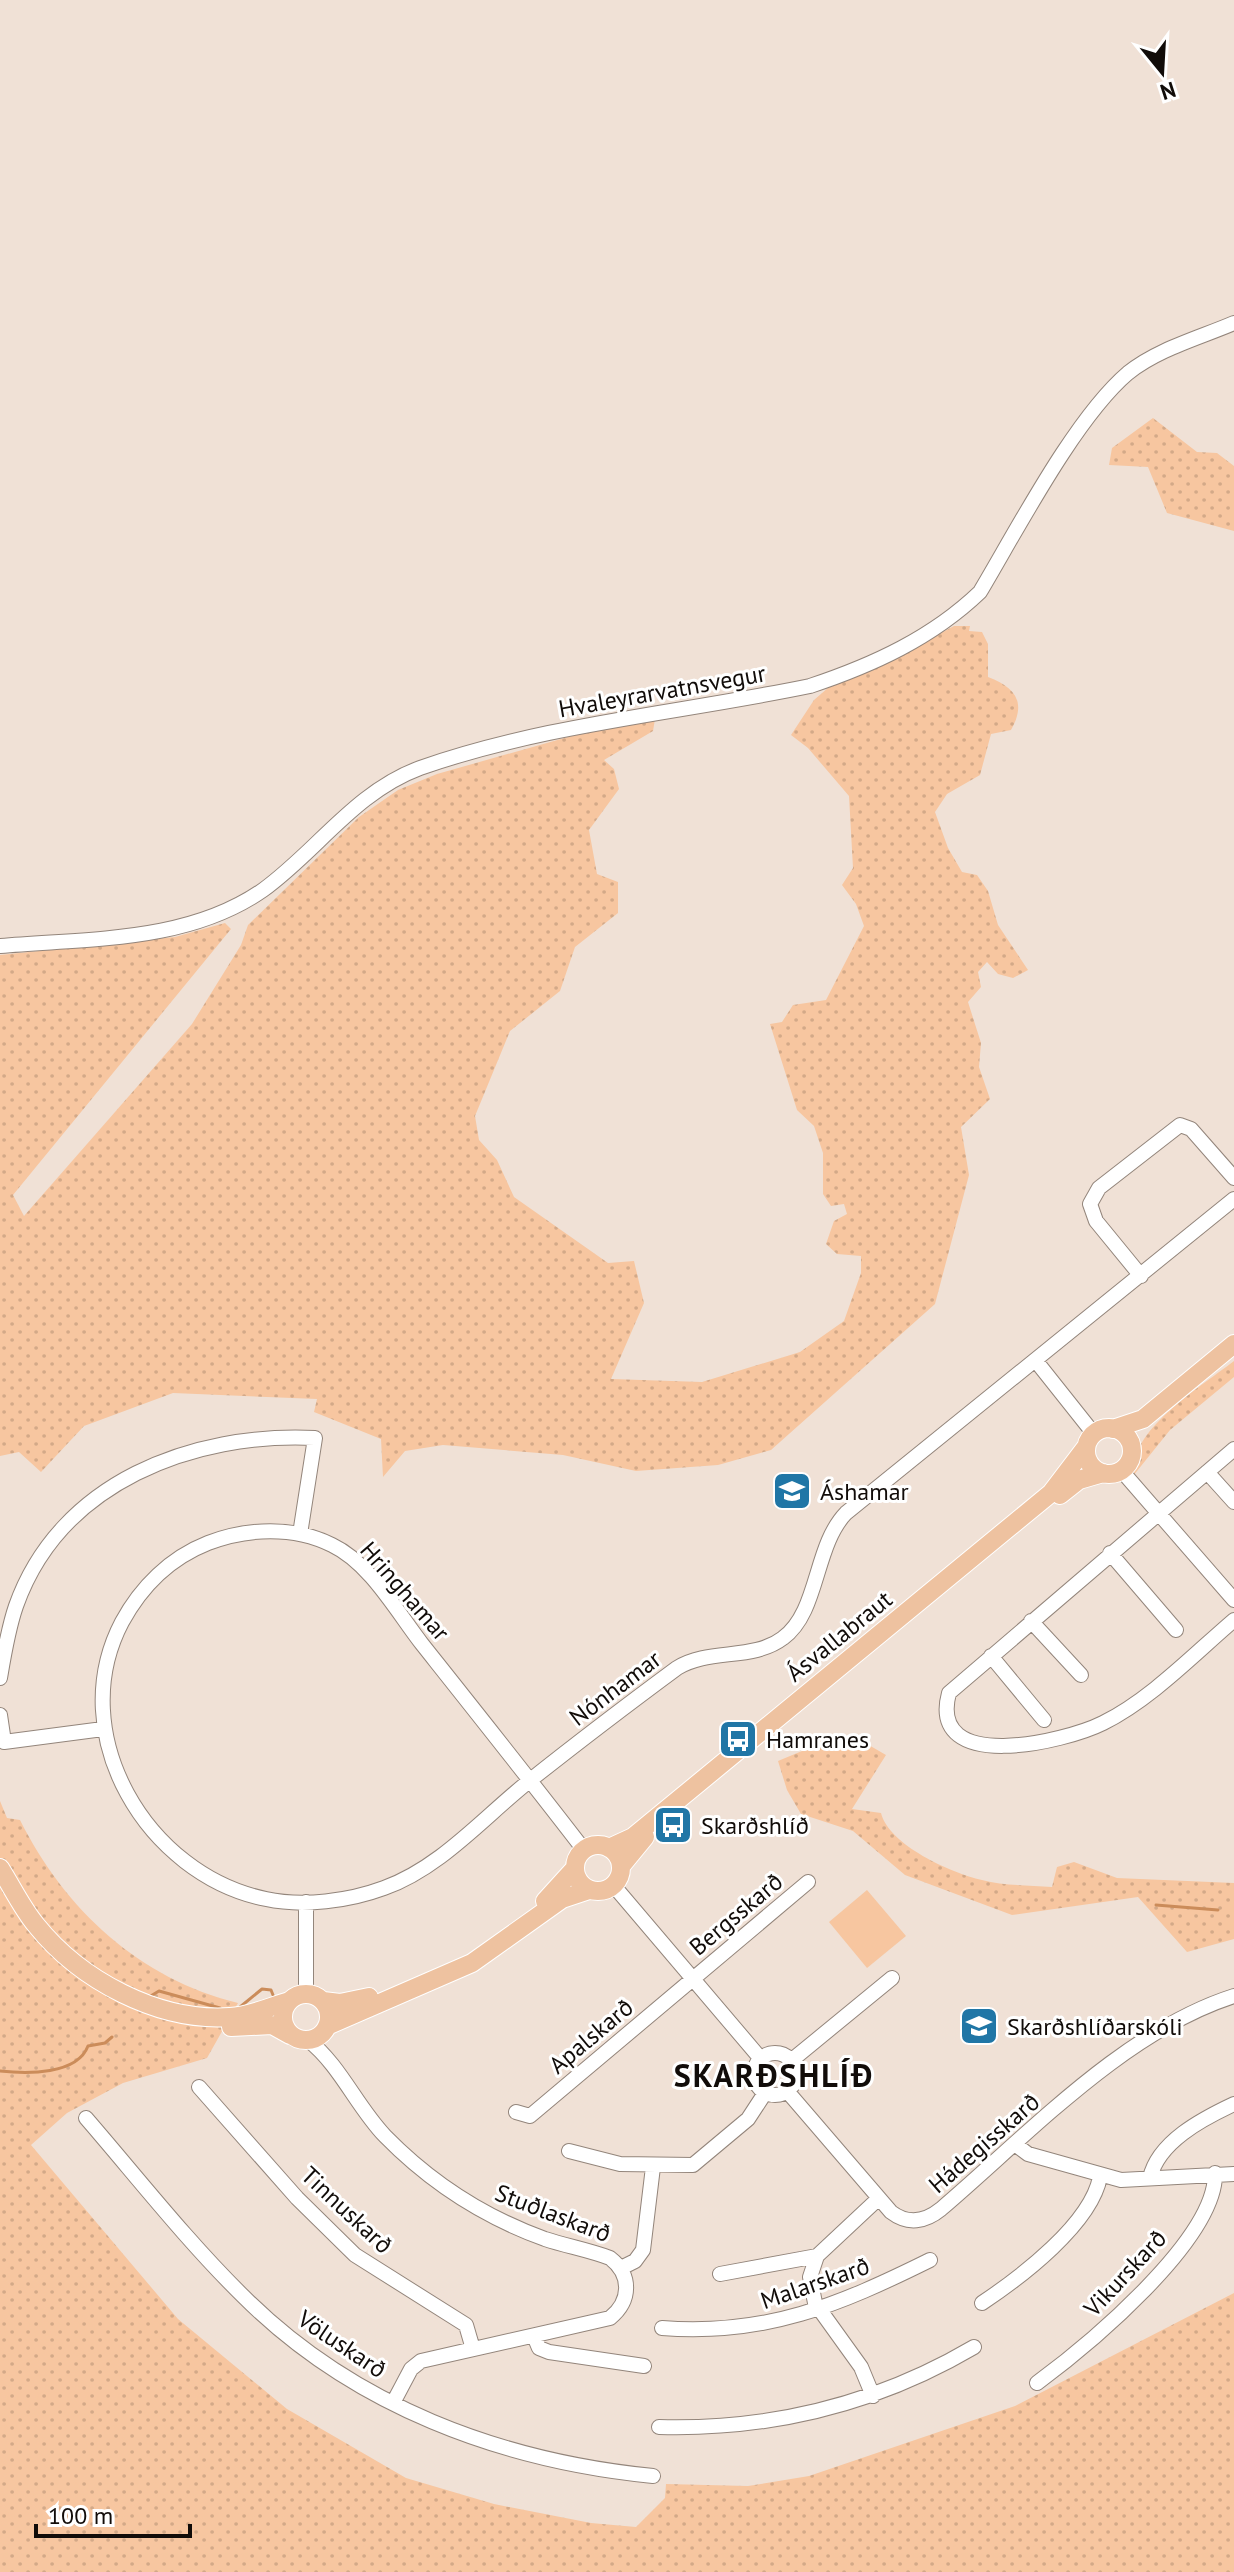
<svg xmlns="http://www.w3.org/2000/svg" width="1234" height="2572" font-family="'PT Sans',sans-serif">
	<defs>
		<pattern id="grass-dots" width="8" height="8" patternUnits="userSpaceOnUse" patternTransform="scale(2)"><rect width="8" height="8" fill="#f7c6a0"/><path d="M2 2h.1M6 6h.1" fill="none" stroke="#d3a988" stroke-width="1.8" stroke-linecap="round"/></pattern>
	</defs>
	<rect width="100%" height="100%" fill="#f0e1d6"/>
	<path fill="url(#grass-dots)" d="M 1153,418 L 1197,452 L 1217,453 L 1234,466 L 1234,531 L 1167,513 L 1148,467 L 1109,465 L 1112,448 Z
		M 954,626 L 970,626 L 969,631 L 982,632 L 988,644 L 988,677 C 1015,687 1027,702 1011,730 L 991,734 L 980,775 L 947,794 L 935,812 L 948,848 L 962,872 L 977,875 L 988,891 L 998,925 L 1028,970 L 1013,978 L 998,974 L 987,962 L 978,972 L 981,987 L 968,1002 L 981,1043 L 979,1067 L 990,1099 L 961,1127 L 969,1175 L 935,1304 L 771,1450 L 718,1465 L 636,1471 L 563,1455 L 443,1445 L 405,1451 L 383,1477 L 381,1439 L 314,1412 L 317,1399 L 173,1393 L 84,1426 L 41,1472 L 19,1452 L 0,1456 L 0,955 L 175,937 L 225,923 L 231,929 L 13,1195 L 24,1216 L 192,1024 L 241,945 L 248,925 L 359,817 L 398,790 L 437,774 L 575,735 L 655,719 L 653,731 L 604,760 L 614,769 L 619,789 L 589,830 L 597,874 L 618,882 L 618,913 L 575,947 L 560,991 L 510,1031 L 475,1116 L 479,1140 L 497,1160 L 514,1197 L 608,1263 L 634,1261 L 644,1303 L 611,1379 L 702,1382 L 800,1352 L 844,1321 L 861,1273 L 861,1256 L 837,1254 L 826,1244 L 834,1221 L 847,1214 L 844,1204 L 831,1206 L 823,1194 L 823,1153 L 814,1126 L 797,1110 L 770,1024 L 782,1022 L 793,1005 L 826,1000 L 864,926 L 856,904 L 842,885 L 853,868 L 849,796 L 808,748 L 791,735 L 814,700 L 829,687 L 880,666 Z
		M 1234,1361 L 1234,1377 L 1170,1430 L 1133,1476 C 1128,1430 1202,1386 1234,1361 Z
		M 826,1733 L 867,1744 L 886,1755 L 852,1809 L 881,1813 C 889,1845 951,1873 982,1880 C 1004,1886 1029,1885 1052,1887 L 1057,1867 L 1074,1862 L 1117,1878 L 1234,1883 L 1234,1939 L 1187,1952 L 1138,1897 L 1012,1915 L 905,1875 L 853,1831 L 801,1814 L 787,1790 L 778,1761 L 814,1746 Z
		M 0,1801 L 7,1818 L 20,1820 C 65,1910 140,1979 238,2003 L 207,2058 L 123,2083 L 67,2113 L 31,2145 L 178,2319 L 287,2409 L 406,2478 L 494,2504 L 591,2523 L 636,2527 L 665,2498 L 666,2484 L 748,2486 L 809,2476 L 1015,2406 L 1234,2293 L 1234,2572 L 0,2572 Z"/>
	<path fill="#f7c6a0" d="M 867,1890 L 906,1936 L 867,1968 L 829,1922 Z"/>
	<g fill="none" stroke-linecap="round" stroke-linejoin="round">
		<path stroke="#cb8c5a" stroke-width="3" d="M 1156,1905 L 1218,1910
			M 149,1997 L 159,1991 L 220,2008
			M 240,2007 L 262,1989 L 271,1990 L 273,1995
			M 0,2071 C 27,2074 77,2075 88,2046 L 105,2043 L 112,2037"/>
		<defs>
			<path id="minor" d="M 0,946 C 88,938 187,943 263,890 C 317,851 355,792 420,768 C 545,724 680,713 810,686 C 873,665 932,638 980,592 C 1017,530 1075,418 1128,373 C 1158,349 1199,338 1234,323
				M 1141,1276 L 1096,1221 L 1090,1204 L 1099,1188 L 1180,1125 L 1191,1129 L 1234,1178
				M 1036,1361 L 1094,1434
				M 1234,1449 L 949,1693 C 927,1775 1065,1742 1103,1723 C 1151,1699 1193,1655 1234,1620
				M 1121,1470 L 1234,1600
				M 1207,1472 L 1234,1502
				M 1110,1553 L 1176,1630
				M 1031,1621 L 1081,1675
				M 991,1656 L 1044,1720
				M 0,1678 C 4,1654 8,1629 16,1606 C 60,1482 193,1432 315,1438 L 300,1534
				M 0,1715 L 4,1742 L 103,1729
				M 584,1850 C 531,1781 476,1712 422,1644 C 397,1612 370,1563 332,1545 C 294,1526 247,1528 208,1543 C 170,1558 141,1587 122,1622 C 63,1734 147,1875 266,1899 C 303,1907 349,1901 384,1888 C 440,1868 483,1818 528,1782 C 577,1743 627,1705 677,1668 C 709,1648 753,1661 783,1638 C 819,1612 814,1546 846,1513 L 1234,1199
				M 614,1886 L 761,2059
				M 306,1902 L 306,1994
				M 308,2040 C 340,2065 357,2107 385,2136 C 430,2182 484,2217 545,2239 C 566,2246 589,2250 610,2258 C 632,2275 631,2301 610,2318 L 421,2361 L 411,2369 L 393,2403
				M754 2074a21 21 0 1 1 42 0a21 21 0 1 1-42 0Z
				M 792,2060 L 892,1978
				M 199,2087 L 297,2198 L 355,2255 L 466,2325 L 473,2349
				M 787,2091 L 891,2212 C 908,2225 925,2222 941,2209 C 1028,2135 1124,2031 1234,1996
				M 516,2112 L 530,2116 L 808,1882
				M 86,2118 C 137,2177 187,2241 243,2296 C 353,2406 501,2461 653,2476
				M 1016,2145 L 1028,2154 L 1121,2180 L 1234,2174
				M 569,2151 L 620,2164 L 693,2165 L 748,2119 L 765,2093
				M 1150,2178 C 1158,2142 1202,2119 1234,2104
				M 621,2268 L 635,2261 L 643,2250 L 653,2167
				M 720,2274 L 817,2256
				M 982,2303 C 1021,2277 1091,2224 1100,2177
				M 662,2328 C 766,2336 839,2305 930,2260
				M 534,2336 L 539,2348 L 549,2352 L 644,2366
				M 1037,2383 C 1087,2346 1217,2239 1215,2173
				M 873,2396 L 861,2367 L 815,2303 L 810,2277 L 817,2256 L 879,2198
				M 659,2427 C 772,2430 877,2404 974,2347"/>
			<path id="major" d="M1086 1451a23 23 0 1 1 46 0a23 23 0 1 1-46 0Z
				M 1113,1429 L 1143,1419 L 1234,1344
				M 1060,1495 L 1079,1480 L 1103,1473
				M575 1868a23 23 0 1 1 46 0a23 23 0 1 1-46 0Z
				M 609,1848 L 633,1837 L 1051,1493 L 1086,1447
				M 622,1865 L 645,1837
				M 0,1868 C 12,1887 22,1908 36,1925 C 80,1980 158,2022 230,2017 C 250,2016 270,2007 289,2001
				M 545,1901 L 575,1868
				M283 2017a23 23 0 1 1 46 0a23 23 0 1 1-46 0Z
				M 323,2001 L 340,2003 L 369,1997
				M 327,2026 L 472,1963 L 562,1899 L 589,1890
				M 231,2027 L 272,2025 L 290,2035"/>
		</defs>
		<use href="#minor" stroke="#93857b" stroke-width="16"/>
		<use href="#major" stroke="#fff" stroke-width="20"/>
		<use href="#minor" stroke="#fff" stroke-width="14"/>
		<use href="#major" stroke="#eec2a0" stroke-width="18"/>
	</g>
	<defs>
		<symbol id="school-square" viewBox="-11 -11 22 22"><rect x="-9" y="-9" width="18" height="18" rx="4" fill="#2076a6" stroke="#fff"/><path d="M0-5L7-2L0 1L-7-2ZM-4 1L0 2.5L4 1V4Q0 6-4 4Z" fill="#fff"/></symbol>
		<symbol id="bus-square" viewBox="-11 -11 22 22"><rect x="-9" y="-9" width="18" height="18" rx="4" fill="#2076a6" stroke="#fff"/><path d="M-5-6H5V4H4V6H2V4H-2V6H-4V4H-5ZM-3.5-4V0h7V-4ZM-3.5 1.2v1.5H-2V1.2ZM2 1.2v1.5H3.5V1.2Z" fill="#fff"/></symbol>
	</defs>
	<g fill-rule="evenodd">
		<use href="#school-square" x="770" y="1469" width="44" height="44"/>
		<use href="#bus-square" x="716" y="1717" width="44" height="44"/>
		<use href="#bus-square" x="651" y="1803" width="44" height="44"/>
		<use href="#school-square" x="957" y="2004" width="44" height="44"/>
	</g>
	<g text-anchor="middle" dominant-baseline="central" stroke-width="6" stroke-linejoin="round" paint-order="stroke">
		<g font-size="24" fill="#110c09" stroke="#fff">
			<text transform="translate(662 691) rotate(-10)">Hvaleyrarvatnsvegur</text>
			<text transform="translate(405 1591) rotate(49)">Hringhamar</text>
			<text transform="translate(839 1636) rotate(-39)">Ásvallabraut</text>
			<text transform="translate(615 1688) rotate(-37)">Nónhamar</text>
			<text transform="translate(736 1914) rotate(-40)">Bergsskarð</text>
			<text transform="translate(591 2036) rotate(-40)">Apalskarð</text>
			<text transform="translate(984 2143) rotate(-41)">Hádegisskarð</text>
			<text transform="translate(347 2210) rotate(43)">Tinnuskarð</text>
			<text transform="translate(553 2213) rotate(21)">Stuðlaskarð</text>
			<text transform="translate(1125 2273) rotate(-47)">Vikurskarð</text>
			<text transform="translate(815 2283) rotate(-19)">Malarskarð</text>
			<text transform="translate(342 2344) rotate(34)">Völuskarð</text>
		</g>
		<g font-size="24" fill="#110c09" stroke="#fff" text-anchor="start">
			<text x="820" y="1491">Áshamar</text>
			<text x="766" y="1739">Hamranes</text>
			<text x="701" y="1825">Skarðshlíð</text>
			<text x="1007" y="2026">Skarðshlíðarskóli</text>
		</g>
		<g font-size="32" font-weight="bold" letter-spacing="2" fill="#110c09" stroke="#fff">
			<text x="774" y="2075">SKARÐSHLÍÐ</text>
		</g>
	</g>
	<g transform="translate(1162 72) rotate(162)" stroke="#ffffff" stroke-width="6" paint-order="stroke">
	<path d="M0-6L14 30L0 20L-14 30Z" fill="#110c09"/>
	<text y="-12" font-size="22" font-weight="bold" text-anchor="middle" fill="#110c09">N</text>
	</g>
	<path d="M36 2524v12h154v-12" fill="none" stroke="#110c09" stroke-width="4"/>
	<text x="48" y="2524" font-size="24" fill="#110c09" stroke="#ffffff" stroke-width="6" paint-order="stroke">100 m</text>
</svg>
